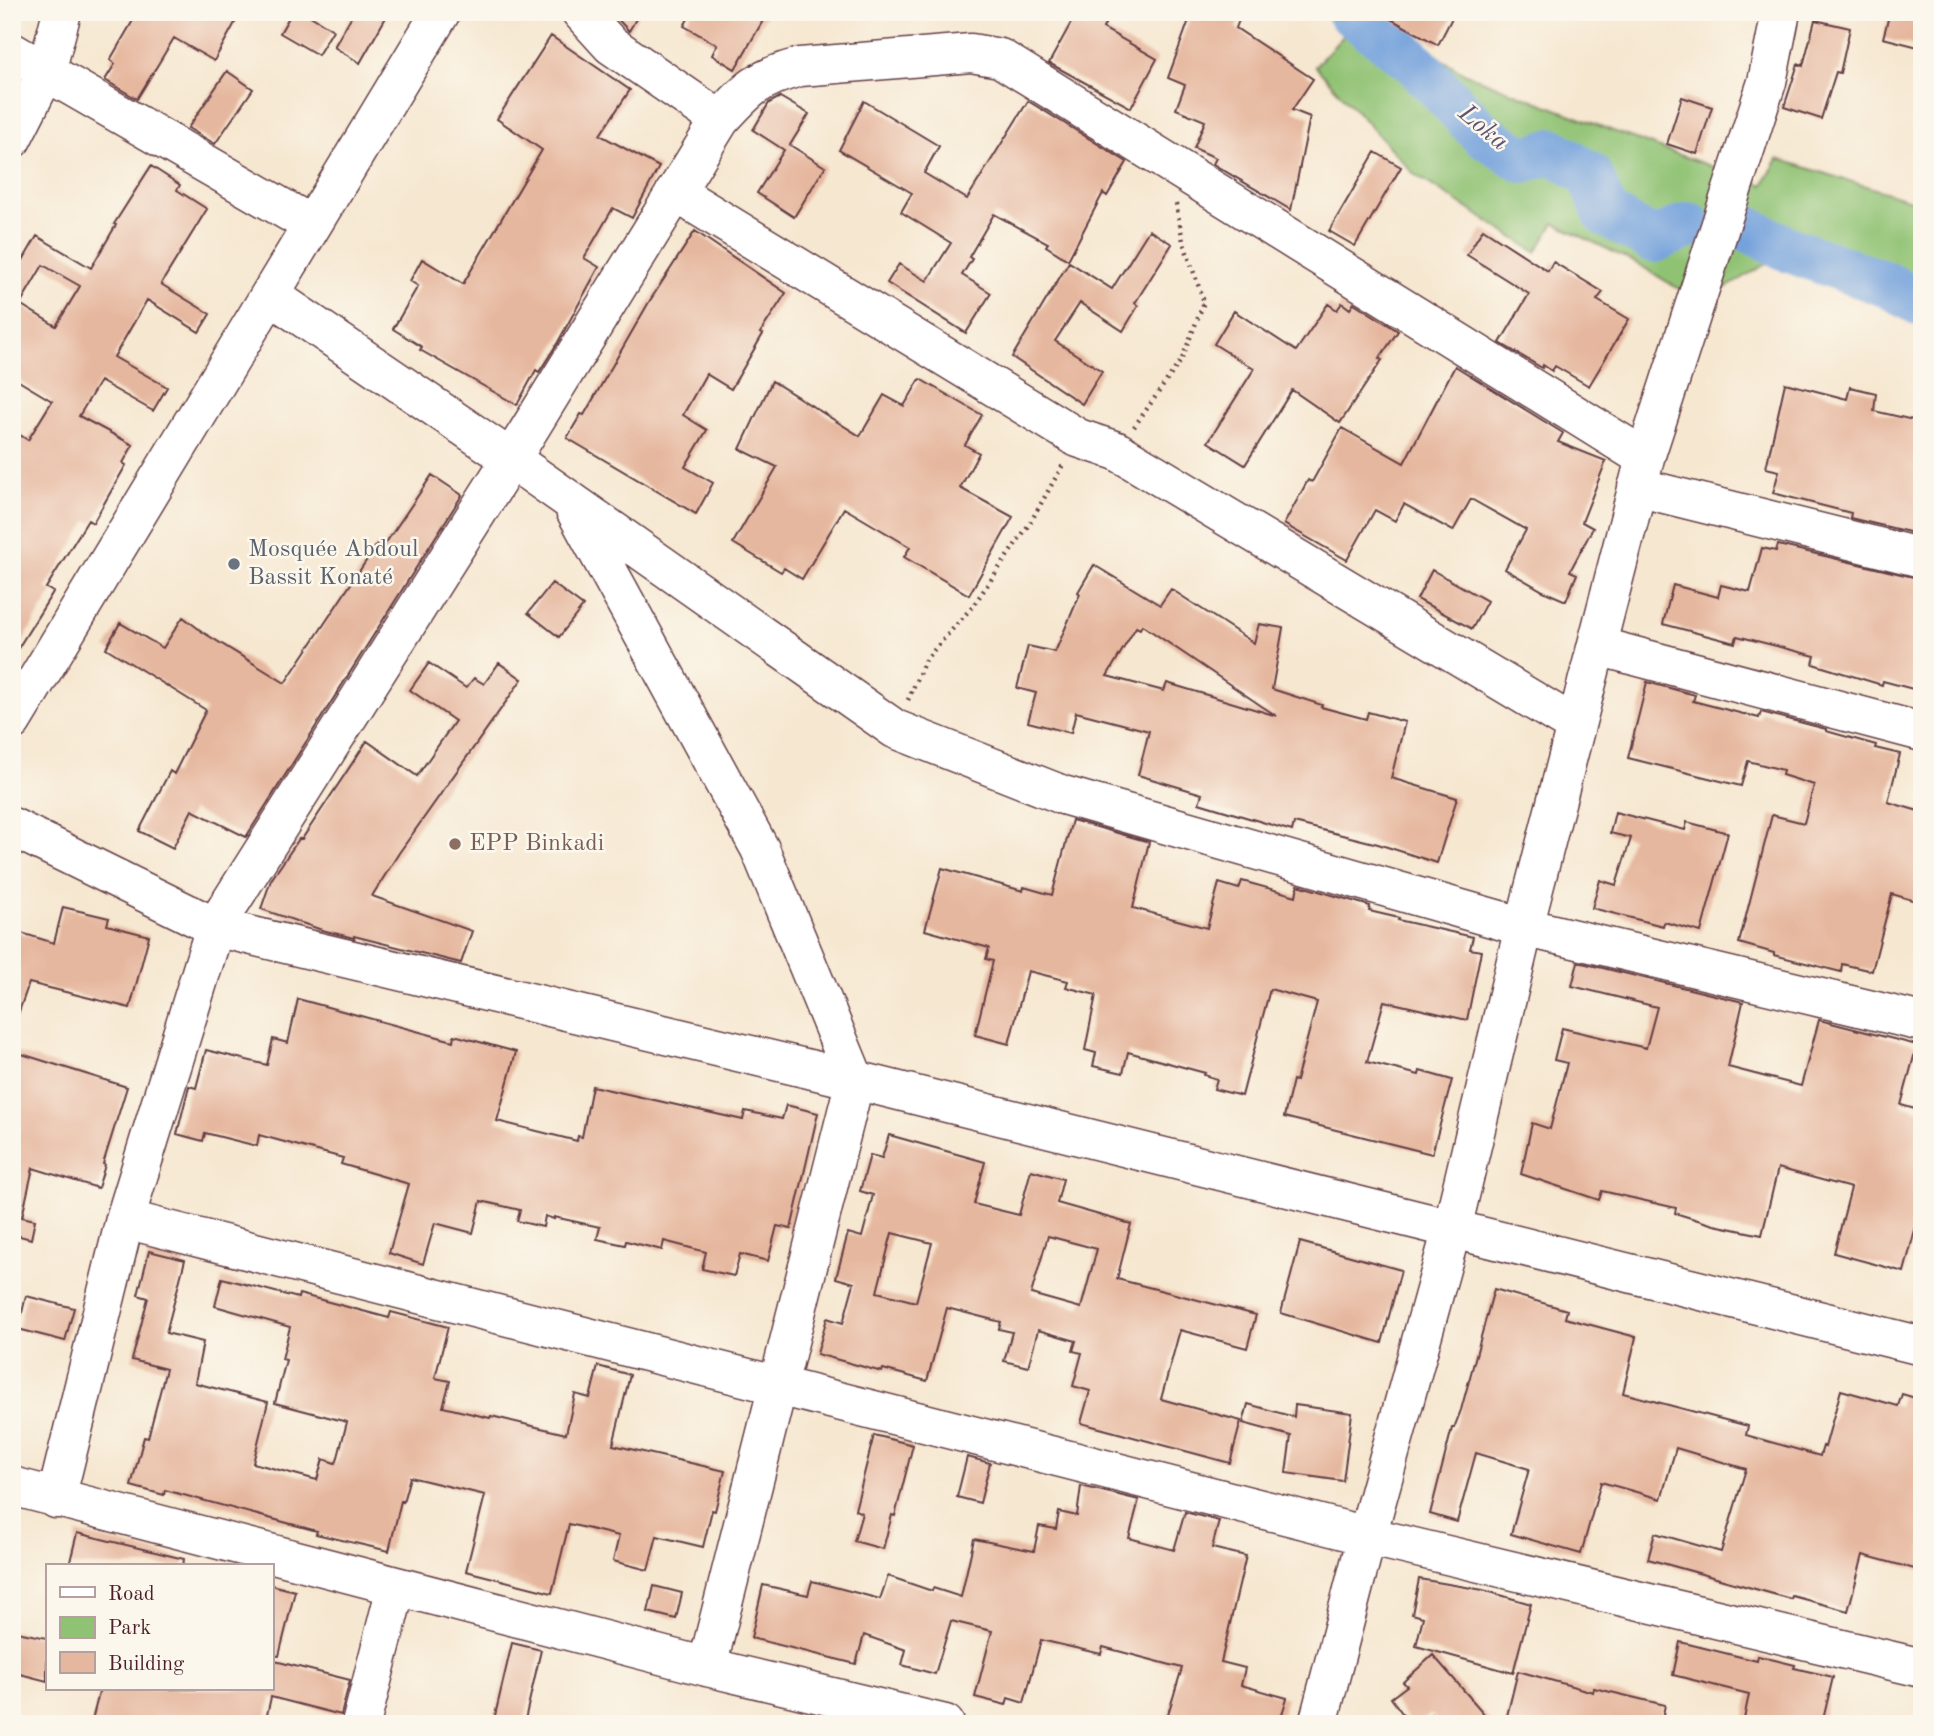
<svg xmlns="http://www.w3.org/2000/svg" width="1934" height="1736" font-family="'Old Standard TT',serif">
	<rect width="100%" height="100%" fill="#fbf7ec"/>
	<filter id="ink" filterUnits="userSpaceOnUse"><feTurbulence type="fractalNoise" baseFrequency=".0143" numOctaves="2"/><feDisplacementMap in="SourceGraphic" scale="14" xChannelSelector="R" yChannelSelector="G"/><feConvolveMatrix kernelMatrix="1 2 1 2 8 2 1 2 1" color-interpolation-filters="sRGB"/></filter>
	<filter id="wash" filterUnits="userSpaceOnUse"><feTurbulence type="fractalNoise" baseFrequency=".00686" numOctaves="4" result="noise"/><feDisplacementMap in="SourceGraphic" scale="28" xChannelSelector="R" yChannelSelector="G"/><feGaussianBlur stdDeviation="1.57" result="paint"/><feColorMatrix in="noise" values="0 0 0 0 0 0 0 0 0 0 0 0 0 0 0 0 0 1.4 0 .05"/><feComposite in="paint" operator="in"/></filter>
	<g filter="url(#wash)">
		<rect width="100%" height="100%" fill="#f6e7d0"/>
		<path fill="#90c273" stroke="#6d704f" stroke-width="2" d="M 1325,12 L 1365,12 L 1466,74 L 1613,131 L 1763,185 L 1778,159 L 1914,201 L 1922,126 L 1922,329 L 1898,306 L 1786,252 L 1706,300 L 1674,286 L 1638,264 L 1554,223 L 1536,252 L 1414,174 L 1315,66 L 1348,31 Z"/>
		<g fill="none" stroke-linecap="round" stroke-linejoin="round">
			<path stroke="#74a2dc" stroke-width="46" d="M 1349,12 L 1411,59 L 1481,133 L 1523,160 L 1553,151 L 1590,175 L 1606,214 L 1654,240 L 1689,225
				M 1738,224 L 1790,250 L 1888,285 L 1922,304"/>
		</g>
		<g id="blocks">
			<path fill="#e6b79f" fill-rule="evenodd" d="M 138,12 L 241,12 L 214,61 L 174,38 L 137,99 L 105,80 L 115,64 L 110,60 Z
				M 292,12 L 304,12 L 333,30 L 318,55 L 280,33 Z
				M 354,12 L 389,12 L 360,63 L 334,47 Z
				M 611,12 L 640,12 L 629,31 Z
				M 692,12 L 768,12 L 735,69 L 712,55 L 717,45 L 684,26 Z
				M 1077,12 L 1111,12 L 1103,28 L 1157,59 L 1131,108 L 1049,63 Z
				M 1192,12 L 1242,12 L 1236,28 L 1313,79 L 1292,110 L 1310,117 L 1291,210 L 1213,164 L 1216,158 L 1194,148 L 1205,121 L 1176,109 L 1185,85 L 1168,78 Z
				M 1378,12 L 1455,12 L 1438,45 Z
				M 1890,12 L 1922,12 L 1922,48 L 1883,38 Z
				M 1815,20 L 1850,28 L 1840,73 L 1836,72 L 1821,119 L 1784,107 L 1798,64 L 1803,66 Z
				M 551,36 L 630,90 L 600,135 L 659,167 L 632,218 L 613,208 L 584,258 L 599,267 L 558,342 L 539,372 L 536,370 L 517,405 L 420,350 L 422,347 L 393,329 L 418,286 L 410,281 L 422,259 L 463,284 L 542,150 L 497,119 Z
				M 227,71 L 253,89 L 215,144 L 188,128 Z
				M 780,97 L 809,114 L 790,145 L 825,167 L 794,217 L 757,193 L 784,150 L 753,130 L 769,103 Z
				M 1682,97 L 1712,107 L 1697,154 L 1667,144 Z
				M 864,101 L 939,146 L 924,173 L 967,199 L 1028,101 L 1127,162 L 1107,196 L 1103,193 L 1068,260 L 1046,246 L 1048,243 L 994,214 L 969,257 L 972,259 L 962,275 L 991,293 L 966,333 L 887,283 L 899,264 L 927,281 L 951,243 L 901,212 L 912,193 L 839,150 Z
				M 1375,152 L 1401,167 L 1355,246 L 1329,231 Z
				M 151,166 L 180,185 L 177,190 L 207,209 L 161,284 L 210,314 L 199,332 L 147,300 L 114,357 L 167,387 L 153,411 L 100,381 L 79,416 L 133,445 L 123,463 L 126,465 L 93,523 L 88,520 L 46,588 L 53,592 L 12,658 L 12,430 L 28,440 L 52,401 L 12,377 L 12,279 L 37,236 L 91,268 L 116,225 L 114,224 ZM 43,265 L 80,286 L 56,326 L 20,304 Z
				M 1483,229 L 1548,271 L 1553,262 L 1603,292 L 1597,300 L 1629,319 L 1589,386 L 1555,366 L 1552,371 L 1543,365 L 1542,368 L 1500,343 L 1529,294 L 1467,255 Z
				M 1149,230 L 1172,244 L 1135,303 L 1138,306 L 1123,331 L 1080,303 L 1055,341 L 1102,371 L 1082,404 L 1012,357 L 1069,262 L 1112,289 Z
				M 695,231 L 786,293 L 760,333 L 763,334 L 731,389 L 706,374 L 683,415 L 707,430 L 685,467 L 713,483 L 696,514 L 567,438 L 581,414 L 584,415 L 649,302 Z
				M 1342,303 L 1350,309 L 1354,303 L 1398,331 L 1379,359 L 1382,360 L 1340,423 L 1292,390 L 1245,465 L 1208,442 L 1254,369 L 1214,344 L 1234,311 L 1296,351 L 1328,304 L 1337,310 Z
				M 1455,366 L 1563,433 L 1558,442 L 1606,461 L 1582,522 L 1593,528 L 1570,571 L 1577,574 L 1566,601 L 1543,591 L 1505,569 L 1526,530 L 1471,499 L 1453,531 L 1404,504 L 1395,521 L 1375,510 L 1347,560 L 1284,524 L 1308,480 L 1312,482 L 1342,428 L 1404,463 Z
				M 920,379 L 982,415 L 965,445 L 979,453 L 960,488 L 1013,517 L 969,595 L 904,557 L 910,547 L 844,508 L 802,579 L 784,568 L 781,572 L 733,543 L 777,467 L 740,449 L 772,381 L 860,436 L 884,395 L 904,406 Z
				M 1785,383 L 1847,399 L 1850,387 L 1876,393 L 1874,411 L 1922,422 L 1922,535 L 1850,518 L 1851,513 L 1773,493 L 1779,471 L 1766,468 Z
				M 432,475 L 462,495 L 246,837 L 192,810 L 173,848 L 139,831 L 170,771 L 174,774 L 206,710 L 106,648 L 120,623 L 163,648 L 183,617 L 204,633 L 285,683 L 378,543 L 383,547 Z
				M 1778,545 L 1922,579 L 1922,656 L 1913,689 L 1883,681 L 1882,685 L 1813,664 L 1815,656 L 1737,636 L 1735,643 L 1663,624 L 1673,585 L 1718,597 L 1721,585 L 1750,592 L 1762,548 L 1776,551 Z
				M 1094,565 L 1160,605 L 1171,589 L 1254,643 L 1259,624 L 1283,628 L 1272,689 L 1322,705 L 1321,707 L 1366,719 L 1368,712 L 1405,722 L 1391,778 L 1457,798 L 1437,863 L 1378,844 L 1294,823 L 1292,831 L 1199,803 L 1202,794 L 1138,775 L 1149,731 L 1076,712 L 1071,733 L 1028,722 L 1036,693 L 1017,688 L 1028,646 L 1055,652 L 1080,594 L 1078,592 ZM 1142,625 L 1263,707 L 1277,716 L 1167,683 L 1164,691 L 1107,676 L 1136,627 L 1140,629 Z
				M 1432,570 L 1487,601 L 1472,629 L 1417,599 Z
				M 552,583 L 583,606 L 559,637 L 528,613 Z
				M 429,663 L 466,688 L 474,678 L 484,684 L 499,663 L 522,679 L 399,853 L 372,896 L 472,931 L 461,963 L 354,936 L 354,938 L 322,930 L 261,909 L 271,880 L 299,839 L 302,839 L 367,741 L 417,776 L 455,721 L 410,690 Z
				M 1647,682 L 1695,695 L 1693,701 L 1759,718 L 1761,712 L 1826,729 L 1826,731 L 1876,745 L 1875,748 L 1900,754 L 1888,802 L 1922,812 L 1922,903 L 1892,894 L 1872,971 L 1842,964 L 1841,972 L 1774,955 L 1774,953 L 1739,943 L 1772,815 L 1804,823 L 1814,785 L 1782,775 L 1783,770 L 1748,761 L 1741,786 L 1628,758 Z
				M 1615,812 L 1685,830 L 1687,822 L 1728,833 L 1701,932 L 1664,922 L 1663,926 L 1592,908 L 1600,880 L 1616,885 L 1631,838 L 1610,833 Z
				M 1072,820 L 1149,842 L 1133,908 L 1207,928 L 1219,883 L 1239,889 L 1242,881 L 1296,896 L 1298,885 L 1370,906 L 1369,911 L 1399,918 L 1398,920 L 1473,937 L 1470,949 L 1481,951 L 1467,1020 L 1384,1001 L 1367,1062 L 1419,1075 L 1420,1071 L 1452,1080 L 1432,1154 L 1284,1117 L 1293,1080 L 1296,1081 L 1317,1002 L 1270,989 L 1242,1096 L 1214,1089 L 1217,1079 L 1204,1075 L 1205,1073 L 1128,1052 L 1123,1073 L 1093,1066 L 1096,1053 L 1085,1050 L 1096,995 L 1066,987 L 1068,981 L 1028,971 L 1009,1044 L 975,1035 L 993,961 L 986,959 L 989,948 L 925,930 L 942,868 L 1023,891 L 1024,887 L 1052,895 Z
				M 63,907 L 109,918 L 107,925 L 149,936 L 130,1008 L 29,983 L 15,1023 L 12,1022 L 12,930 L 54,943 Z
				M 1578,962 L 1743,1002 L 1728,1067 L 1801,1086 L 1819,1020 L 1917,1045 L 1901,1105 L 1922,1111 L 1922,1203 L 1904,1272 L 1834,1253 L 1851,1188 L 1778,1168 L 1762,1235 L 1714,1225 L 1675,1213 L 1676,1208 L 1602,1191 L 1599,1200 L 1521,1174 L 1532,1123 L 1550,1129 L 1567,1063 L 1554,1060 L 1562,1028 L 1646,1048 L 1657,1007 L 1572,986 Z
				M 298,999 L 453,1041 L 454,1035 L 516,1052 L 497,1121 L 577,1141 L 578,1136 L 582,1137 L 592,1086 L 743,1120 L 745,1111 L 782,1119 L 786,1105 L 818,1113 L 791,1229 L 777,1226 L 768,1261 L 740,1254 L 734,1276 L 702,1269 L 706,1252 L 664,1241 L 662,1250 L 626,1241 L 625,1245 L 597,1239 L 600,1227 L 554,1217 L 554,1219 L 545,1216 L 543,1227 L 517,1221 L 520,1210 L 481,1201 L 473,1233 L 435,1223 L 423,1264 L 389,1253 L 409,1184 L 341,1164 L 343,1158 L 259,1135 L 257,1146 L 205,1133 L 203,1141 L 177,1134 L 189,1086 L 196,1088 L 206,1050 L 267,1065 L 273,1039 L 288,1043 Z
				M 12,1051 L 127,1087 L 103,1164 L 105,1165 L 98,1188 L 33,1168 L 22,1217 L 35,1220 L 31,1239 L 12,1234 Z
				M 889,1135 L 985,1162 L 974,1204 L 1019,1215 L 1031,1170 L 1063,1179 L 1057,1203 L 1131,1224 L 1117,1279 L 1256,1315 L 1247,1348 L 1180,1330 L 1161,1399 L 1241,1421 L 1230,1463 L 1081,1423 L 1090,1391 L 1073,1386 L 1082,1353 L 1073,1351 L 1076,1341 L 1038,1330 L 1028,1367 L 1004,1361 L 1012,1332 L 999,1329 L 1001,1322 L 947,1308 L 927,1381 L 883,1369 L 882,1372 L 817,1354 L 827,1318 L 843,1323 L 854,1283 L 836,1278 L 848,1233 L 862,1237 L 873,1195 L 860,1191 L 870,1155 L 882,1158 ZM 892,1233 L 932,1243 L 916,1302 L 877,1292 ZM 1048,1236 L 1097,1249 L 1081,1308 L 1031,1294 Z
				M 1300,1242 L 1401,1270 L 1382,1343 L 1281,1313 Z
				M 149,1251 L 185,1260 L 166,1333 L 203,1342 L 195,1383 L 268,1402 L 253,1463 L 317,1480 L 323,1459 L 335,1463 L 337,1461 L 347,1422 L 275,1403 L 286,1360 L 282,1359 L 290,1327 L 215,1306 L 222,1278 L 298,1298 L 299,1294 L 389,1318 L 391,1312 L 448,1327 L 435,1378 L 450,1381 L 443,1407 L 490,1418 L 491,1416 L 566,1434 L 575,1394 L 590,1398 L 598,1366 L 630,1375 L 613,1445 L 725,1471 L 715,1511 L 712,1510 L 703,1547 L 657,1536 L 648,1570 L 613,1561 L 619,1536 L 569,1524 L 552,1593 L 466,1571 L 485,1495 L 410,1477 L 403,1502 L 401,1501 L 389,1551 L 316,1534 L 317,1531 L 165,1490 L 164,1495 L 131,1486 L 144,1437 L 148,1438 L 166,1369 L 132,1360 L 148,1298 L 138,1295 Z
				M 1494,1289 L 1567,1310 L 1565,1318 L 1636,1337 L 1623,1393 L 1748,1426 L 1746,1435 L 1820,1456 L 1823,1446 L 1825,1447 L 1841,1390 L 1898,1406 L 1902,1394 L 1922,1400 L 1922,1571 L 1863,1555 L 1848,1611 L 1792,1596 L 1791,1599 L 1648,1559 L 1655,1533 L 1721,1552 L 1746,1469 L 1676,1448 L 1661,1499 L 1601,1482 L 1581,1554 L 1511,1534 L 1529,1469 L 1476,1453 L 1457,1522 L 1430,1514 L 1452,1428 L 1454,1428 L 1461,1410 Z
				M 26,1296 L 74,1308 L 65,1341 L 18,1329 Z
				M 1248,1404 L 1294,1417 L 1295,1405 L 1352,1413 L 1343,1481 L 1286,1473 L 1291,1436 L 1243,1423 Z
				M 874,1435 L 913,1445 L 895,1516 L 892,1515 L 883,1549 L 854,1541 L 862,1513 L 855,1510 Z
				M 967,1457 L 990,1463 L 980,1503 L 957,1497 Z
				M 1081,1486 L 1139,1500 L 1129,1538 L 1174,1550 L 1185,1512 L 1219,1521 L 1212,1548 L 1246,1556 L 1221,1662 L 1245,1668 L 1241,1685 L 1287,1698 L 1279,1724 L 1165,1724 L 1182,1668 L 1103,1647 L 1101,1654 L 1041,1640 L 1024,1703 L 1008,1698 L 1006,1705 L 975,1697 L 992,1631 L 951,1621 L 935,1674 L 902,1665 L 906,1650 L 864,1635 L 856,1664 L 751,1638 L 763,1585 L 808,1595 L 812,1581 L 880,1599 L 888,1576 L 932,1591 L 933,1588 L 961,1597 L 974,1539 L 1034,1551 L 1039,1526 L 1056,1529 L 1059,1512 L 1077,1516 Z
				M 77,1533 L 184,1559 L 183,1566 L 69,1566 Z
				M 1419,1579 L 1483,1590 L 1531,1604 L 1513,1673 L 1416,1646 L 1423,1617 L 1412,1614 Z
				M 271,1585 L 295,1591 L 279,1656 L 271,1655 Z
				M 654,1586 L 682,1593 L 676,1619 L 648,1612 Z
				M 12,1631 L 47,1638 L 47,1681 L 12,1672 Z
				M 1680,1642 L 1757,1661 L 1758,1656 L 1795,1665 L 1794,1668 L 1833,1677 L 1822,1724 L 1743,1724 L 1749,1694 L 1673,1675 Z
				M 512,1643 L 541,1650 L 524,1724 L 493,1724 Z
				M 1433,1655 L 1493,1724 L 1440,1724 L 1431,1714 L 1418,1724 L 1410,1724 L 1391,1698 L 1407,1686 L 1403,1682 Z
				M 271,1660 L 350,1680 L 341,1715 L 271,1697 L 265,1724 L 91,1724 L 100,1689 L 271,1689 Z
				M 1518,1671 L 1593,1692 L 1594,1688 L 1665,1705 L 1661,1724 L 1505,1724 Z"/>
		</g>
	</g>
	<g filter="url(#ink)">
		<use href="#blocks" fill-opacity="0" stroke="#643d44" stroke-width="2"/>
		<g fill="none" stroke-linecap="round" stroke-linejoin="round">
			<defs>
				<path id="minor" d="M 581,12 L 611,45 L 720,120
					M 12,52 L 312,225
					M 12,139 L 46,72 L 62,12
					M 675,192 L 1078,438 L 1117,451 L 1576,726
					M 270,295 L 511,459 L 895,729 L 1063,795 L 1524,927 L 1922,1022
					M 1637,487 L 1922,558
					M 575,510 L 760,849 L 855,1080 L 707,1667
					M 1597,646 L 1922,732
					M 12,721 L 441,12
					M 12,827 L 215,927 L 855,1080 L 1922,1346
					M 125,1219 L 1367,1536 L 1922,1668
					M 12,1486 L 707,1667 L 945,1724
					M 56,1499 L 125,1219 L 215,927 L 511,459 L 720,120 C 748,89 758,78 800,67 L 971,53 L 1000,58 L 1645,458
					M 361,1724 L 396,1587
					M 1318,1724 L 1367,1536 L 1452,1229 L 1524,927 L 1645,458 L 1767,82 L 1781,12"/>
			</defs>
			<use href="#minor" stroke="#643d44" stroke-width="41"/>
			<path stroke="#643d44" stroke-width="4.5" stroke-dasharray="2 5" stroke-linecap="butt" d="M 1134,427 L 1182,359 L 1204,302 L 1183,241 L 1176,204
				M 908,700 L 925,660 L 973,606 L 1030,523 L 1064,463"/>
			<use href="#minor" stroke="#fff" stroke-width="38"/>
		</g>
	</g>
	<circle fill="#6b7280" stroke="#fbf7ec" stroke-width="2.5" cx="234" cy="564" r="7"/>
	<circle fill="#8d6e63" stroke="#fbf7ec" stroke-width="2.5" cx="455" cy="844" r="7"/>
	<g text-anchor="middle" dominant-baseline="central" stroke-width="5" stroke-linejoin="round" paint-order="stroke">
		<g font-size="24" fill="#5b616d" stroke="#fbf7ec" text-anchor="start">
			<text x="248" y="550">Mosquée Abdoul<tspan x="248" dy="28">Bassit Konaté</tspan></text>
		</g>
		<g font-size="24" fill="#785e54" stroke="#fbf7ec" text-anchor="start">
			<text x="469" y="844">EPP Binkadi</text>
		</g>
		<g font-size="26" font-style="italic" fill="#5b5372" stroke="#fbf7ec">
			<text transform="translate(1483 128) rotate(40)">Loka</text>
		</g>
	</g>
	<rect width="1934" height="1736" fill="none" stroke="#fbf7ec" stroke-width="42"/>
	<rect x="46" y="1564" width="228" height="126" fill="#fbf7ec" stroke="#b4a19f" stroke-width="2"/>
	<rect x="60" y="1587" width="35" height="10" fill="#ffffff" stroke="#b4a19f" stroke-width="2"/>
	<text x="108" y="1600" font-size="21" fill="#4a1f2b">Road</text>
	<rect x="60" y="1617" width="35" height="21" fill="#90c273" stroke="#b4a19f" stroke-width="2"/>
	<text x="108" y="1634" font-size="21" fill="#4a1f2b">Park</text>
	<rect x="60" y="1652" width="35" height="21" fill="#e6b79f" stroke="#b4a19f" stroke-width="2"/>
	<text x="108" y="1670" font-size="21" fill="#4a1f2b">Building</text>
</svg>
